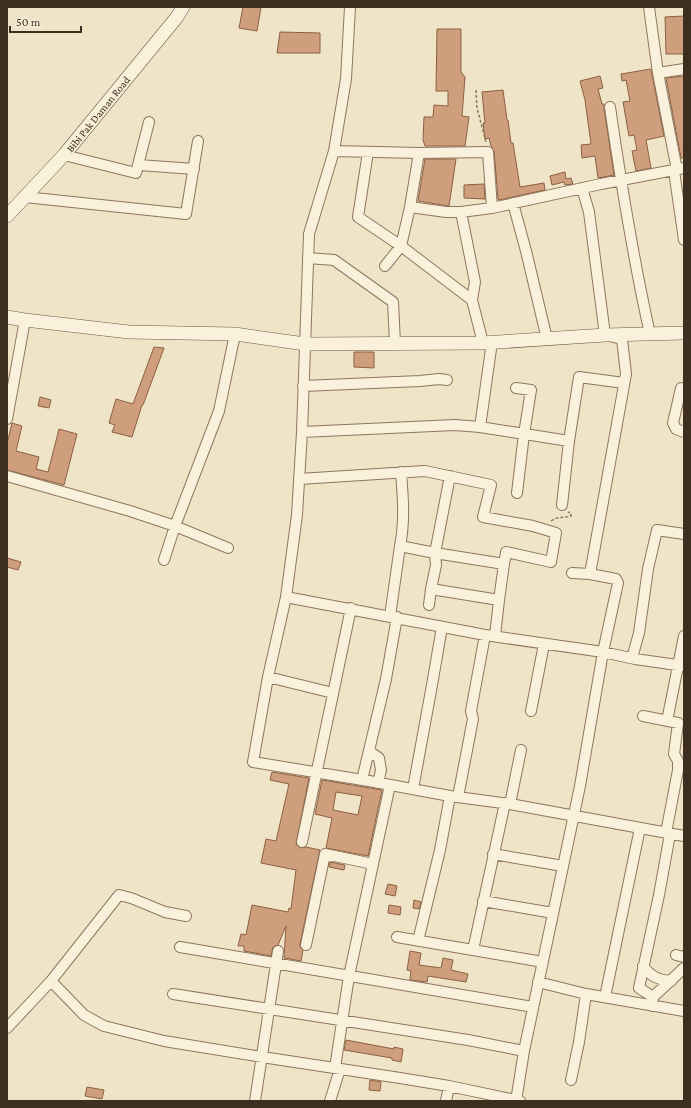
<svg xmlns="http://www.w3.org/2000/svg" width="691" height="1108" font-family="'Crimson Pro',serif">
	<rect width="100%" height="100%" fill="#f0e4c8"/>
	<path fill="#cf9f7d" stroke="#8d5f41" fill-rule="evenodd" d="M 243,7 L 261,7 L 257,31 L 239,28 Z
		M 684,16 L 684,54 L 666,54 L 665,17 Z
		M 437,29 L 461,29 L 461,72 L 465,77 L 462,116 L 469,117 L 465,146 L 425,146 L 423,140 L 424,117 L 433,117 L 434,105 L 448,106 L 448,91 L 436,91 Z
		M 280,32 L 320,33 L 320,53 L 277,53 Z
		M 651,69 L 664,136 L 646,140 L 651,168 L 636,171 L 632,151 L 637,150 L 634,135 L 629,136 L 623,102 L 630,101 L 626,80 L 622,81 L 621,74 Z
		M 600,76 L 603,88 L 598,89 L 602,104 L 604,104 L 604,108 L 614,175 L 598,178 L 595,156 L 582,158 L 581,145 L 591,144 L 585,100 L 580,81 Z
		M 684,76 L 684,158 L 681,158 L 666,78 Z
		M 503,90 L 507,120 L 508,120 L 511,143 L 513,143 L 520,187 L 544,183 L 545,190 L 499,200 L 498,199 L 494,151 L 491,146 L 489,138 L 485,139 L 483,123 L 485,123 L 482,92 Z
		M 425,159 L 456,159 L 449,206 L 418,201 Z
		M 565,172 L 566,179 L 571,178 L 573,184 L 565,185 L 564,182 L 552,185 L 550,176 Z
		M 484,184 L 485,199 L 464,198 L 464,185 Z
		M 154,347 L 164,348 L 143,405 L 142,405 L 132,437 L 112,432 L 115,425 L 109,423 L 116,399 L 133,404 Z
		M 354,352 L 374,352 L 374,368 L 354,367 Z
		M 40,397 L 51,400 L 49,408 L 38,406 Z
		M 12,423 L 22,426 L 16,451 L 39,457 L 36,469 L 48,472 L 59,429 L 77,434 L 64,485 L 7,470 L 7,444 Z
		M 7,558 L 21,562 L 18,570 L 7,567 Z
		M 272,772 L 309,778 L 296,844 L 300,848 L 306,847 L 320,850 L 300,944 L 300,947 L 303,950 L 301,961 L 284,958 L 286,926 L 278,945 L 273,947 L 271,956 L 244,951 L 244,946 L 238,946 L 241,934 L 246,935 L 252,905 L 288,912 L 289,908 L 291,909 L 296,870 L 261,863 L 266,839 L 276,841 L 289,784 L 270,780 Z
		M 322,780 L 382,790 L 368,856 L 326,848 L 332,818 L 315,814 ZM 336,792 L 362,796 L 358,815 L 333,810 Z
		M 330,862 L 345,865 L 344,870 L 329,867 Z
		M 388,884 L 397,886 L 395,896 L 385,894 Z
		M 414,900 L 421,902 L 419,909 L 413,908 Z
		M 389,905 L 401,907 L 400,915 L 388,913 Z
		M 410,951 L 421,953 L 419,965 L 441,968 L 443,958 L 453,960 L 451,970 L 468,974 L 466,982 L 428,976 L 427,982 L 410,980 L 411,971 L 407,970 Z
		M 346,1040 L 394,1049 L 394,1047 L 403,1049 L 401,1062 L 392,1060 L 392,1058 L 344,1050 Z
		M 370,1080 L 381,1082 L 380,1091 L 369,1090 Z
		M 87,1087 L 104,1090 L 102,1099 L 85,1096 Z"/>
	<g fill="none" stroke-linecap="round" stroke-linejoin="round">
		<defs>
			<path id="street" d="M 350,7 L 346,79 L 334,151 L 309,234 L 302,432 L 297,515 L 286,597 L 268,677 L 253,762 L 369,781 L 450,796 L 510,804 L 684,836
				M 649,7 L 658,73 L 677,170
				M 658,73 L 684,69
				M 610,107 C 621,183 633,258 650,334
				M 334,151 L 419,153 L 488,152 L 492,208
				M 368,152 L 358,217 L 401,246 L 472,300
				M 64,155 L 136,173 L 149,122
				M 139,165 L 194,169
				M 674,171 L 684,240
				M 582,188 L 589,212 L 605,335 L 622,339 L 626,374 L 590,574
				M 25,197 L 186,214 L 198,141
				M 513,203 L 526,251 L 547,339
				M 410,207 L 446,212 L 461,212 L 492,208 L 601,184 L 684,168
				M 461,212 L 475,282 L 472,300 L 483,343
				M 308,258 L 334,260 L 393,302 L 395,343
				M 385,266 L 401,246 L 410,207 L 419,153
				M 303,386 L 420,381 L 439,379 L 447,380
				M 516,388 L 531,390 L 524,434 L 517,493
				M 681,388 L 673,423 L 676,429 L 684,432
				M 7,419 L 25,320
				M 480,427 L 569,441 L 579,377 L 624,383
				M 302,432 L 455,425 L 480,427 L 492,342
				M 7,476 L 130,511 L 175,526 L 228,548
				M 299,479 L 425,471 L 491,485 L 483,517 L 533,526 L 556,533 L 551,562 L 506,552 L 504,564 L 435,553 L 450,476
				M 562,505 L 569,441
				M 400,546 C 405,520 403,498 401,472
				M 164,560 L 175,526 L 219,411 L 235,334
				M 286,597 L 485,635 L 603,652 L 635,659 L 684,666
				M 429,605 L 431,589 L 499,600 L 504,564
				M 390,616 L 400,546 L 435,553 L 436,565 L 431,589
				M 495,636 L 499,600
				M 632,658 L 639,633 L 648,569 L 657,530 L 684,534
				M 268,677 L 333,693
				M 531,711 L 544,644
				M 643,716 L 678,723 L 674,754 L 678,761 L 678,770 L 666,833
				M 667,721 L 684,636
				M 369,751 L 379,758 L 381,770 L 378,783
				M 362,780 L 386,679 L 397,617
				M 413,789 L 432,685 L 442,627
				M 458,797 L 473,719 L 471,711 L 485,635
				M 510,804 L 521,750
				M 302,842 L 351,608
				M 493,854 L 563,866
				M 483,901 L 553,913
				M 397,937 L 543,962
				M 418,941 L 440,850 L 450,796
				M 306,945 L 325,854 L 373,864
				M 180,947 L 533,1007
				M 473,950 L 505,803
				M 676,955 L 684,957
				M 643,966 C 651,977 659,980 671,981
				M 51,981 L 84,1015 L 104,1026 L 164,1041 L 262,1057 L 400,1078 L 449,1086 L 520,1101
				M 538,982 L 586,994 L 684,1011
				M 173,994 L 468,1040 L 524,1051
				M 605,997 L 640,828
				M 653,997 L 684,968
				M 652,1006 L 653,997 L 639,988 L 659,895 L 670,834
				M 7,1028 L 51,981 L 119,895 L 131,898 L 165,912 L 186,916
				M 335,1068 L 349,976 L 390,785
				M 571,1080 L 579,1042 L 586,994
				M 255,1101 L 278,951
				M 330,1101 L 340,1069
				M 446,1101 L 449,1086
				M 516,1101 L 524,1051 L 580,786 L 603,652 L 618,583 L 616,579 L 590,574 L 572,573"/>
			<path id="secondary" d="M 7,216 L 64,155 L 177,17 L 183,7
				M 7,317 L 25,320 L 129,332 L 235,334 L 305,344 L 483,343 L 605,335 L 684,333"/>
		</defs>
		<use href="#street" stroke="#8d765c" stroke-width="12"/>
		<use href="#secondary" stroke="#6f573f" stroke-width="14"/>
		<path stroke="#8d765c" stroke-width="1.5" stroke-dasharray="3 2" stroke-linecap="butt" d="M 476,90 L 477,108 L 486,142
			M 551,521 C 558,516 564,518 571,516 L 571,513 L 568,512"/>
		<use href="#street" stroke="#faf1dc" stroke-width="10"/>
		<use href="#secondary" stroke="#faf1dc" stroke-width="13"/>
	</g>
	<g text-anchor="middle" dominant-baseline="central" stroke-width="3" stroke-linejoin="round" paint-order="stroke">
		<g font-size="11" fill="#3d2e20" stroke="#f7eed8">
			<text transform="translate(98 114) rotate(-51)">Bibi Pak Daman Road</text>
		</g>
	</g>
	<rect width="691" height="1108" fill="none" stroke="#3d2e20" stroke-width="16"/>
	<path d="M10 26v6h71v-6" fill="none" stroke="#3d2e20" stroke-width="2"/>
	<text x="16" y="26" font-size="12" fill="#3d2e20" stroke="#f7eed8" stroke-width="3" paint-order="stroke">50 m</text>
</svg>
